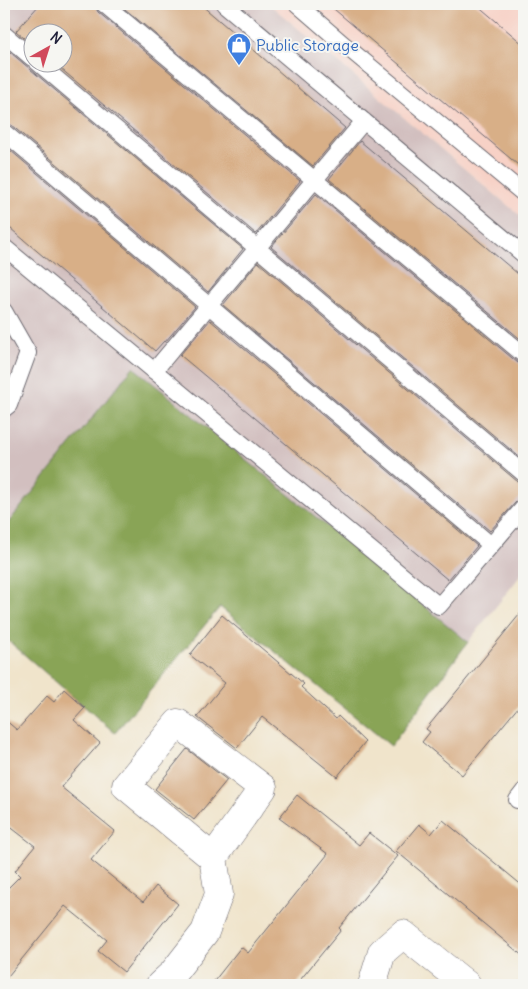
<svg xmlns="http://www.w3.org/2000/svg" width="528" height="989" font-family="Delius,sans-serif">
	<rect width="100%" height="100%" fill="#f6f6f2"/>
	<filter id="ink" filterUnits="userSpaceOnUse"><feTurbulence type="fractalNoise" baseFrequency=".02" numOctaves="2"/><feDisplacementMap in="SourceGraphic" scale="10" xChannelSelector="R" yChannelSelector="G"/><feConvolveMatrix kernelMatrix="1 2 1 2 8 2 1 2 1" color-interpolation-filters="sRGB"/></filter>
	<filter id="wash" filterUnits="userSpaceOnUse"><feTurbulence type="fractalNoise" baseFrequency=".0096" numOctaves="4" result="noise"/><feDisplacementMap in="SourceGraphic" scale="20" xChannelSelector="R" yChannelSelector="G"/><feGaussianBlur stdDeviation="1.12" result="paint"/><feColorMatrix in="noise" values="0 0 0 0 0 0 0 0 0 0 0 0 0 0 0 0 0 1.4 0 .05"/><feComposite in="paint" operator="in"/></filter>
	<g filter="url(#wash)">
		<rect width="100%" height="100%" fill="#f0e4cb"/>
		<path fill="#f7d1c6" d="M 269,4 L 524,4 L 524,219 Z"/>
		<path fill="#d2bfbf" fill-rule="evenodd" d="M 4,4 L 269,4 L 524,219 L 524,571 L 468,642 L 133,367 L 4,528 ZM 32,32 L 62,32 L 62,62 L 32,62 Z"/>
		<path fill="#89a456" stroke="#566348" d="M 133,367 L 468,642 L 391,746 L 220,607 L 115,733 L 4,637 L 4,528 Z"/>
		<g id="blocks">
			<path fill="#d8af87" d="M 40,4 L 94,4 L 98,12 L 300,181 L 256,234 L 53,62 L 62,62 L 62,32 L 32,32 L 32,45 L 16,31 Z
				M 119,4 L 200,4 L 345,128 L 313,166 Z
				M 328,4 L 476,4 L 524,45 L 524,170 Z
				M 4,47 L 243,249 L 208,292 L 10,124 L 4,122 Z
				M 360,141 L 524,279 L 524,342 L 329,179 Z
				M 4,145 L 195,307 L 165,342 L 164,341 L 155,351 L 4,223 Z
				M 316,194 L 518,363 L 524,365 L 524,461 L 271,247 Z
				M 258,262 L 518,482 L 524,484 L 524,493 L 490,531 L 223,305 Z
				M 210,320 L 477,546 L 448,580 L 180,355 Z
				M 524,609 L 524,700 L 462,775 L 422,742 L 430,732 L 426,729 Z
				M 222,615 L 304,684 L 301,687 L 336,719 L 338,716 L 365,742 L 337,777 L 262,717 L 237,748 L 197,717 L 225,683 L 190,655 Z
				M 64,689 L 85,708 L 74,720 L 100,743 L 61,787 L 115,831 L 91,860 L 143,902 L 156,886 L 178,904 L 124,972 L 98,951 L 107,940 L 65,906 L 4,981 L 4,897 L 9,890 L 7,889 L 20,876 L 15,871 L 35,846 L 4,822 L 4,719 L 17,730 L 47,696 L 54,702 Z
				M 187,749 L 227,780 L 194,820 L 155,789 Z
				M 297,795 L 359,845 L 369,833 L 398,856 L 339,928 L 341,930 L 296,985 L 211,985 L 241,947 L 248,953 L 328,854 L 279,818 Z
				M 443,820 L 524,887 L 524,957 L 396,851 L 419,824 L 431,834 Z"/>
		</g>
	</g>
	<g filter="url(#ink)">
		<use href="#blocks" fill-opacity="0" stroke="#6a666d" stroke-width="1"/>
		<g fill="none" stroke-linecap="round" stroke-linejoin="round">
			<defs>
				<path id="service" d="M 104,4 L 524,355
					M 224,4 L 524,255
					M 297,4 L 342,43 L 524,194
					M 4,34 L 32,58
					M 37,62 L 524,474
					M 4,132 L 491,545
					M 4,247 L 439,606 L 524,507
					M 4,311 L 28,353 L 9,405 L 4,409
					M 154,371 L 364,121
					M 517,800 L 524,791"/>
				<path id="minor" d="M 160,985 L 173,973 L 205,932 L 219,894 L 213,858 L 126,786 L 178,723 L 263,788 L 213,858
					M 372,985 L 382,952 L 403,934 L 467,985"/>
			</defs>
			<use href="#service" stroke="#6a666d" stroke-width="18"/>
			<use href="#minor" stroke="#6a666d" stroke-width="29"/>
			<use href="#service" stroke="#fff" stroke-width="16"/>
			<use href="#minor" stroke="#fff" stroke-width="28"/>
		</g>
	</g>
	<defs>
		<symbol id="shop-pin" viewBox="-11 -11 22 30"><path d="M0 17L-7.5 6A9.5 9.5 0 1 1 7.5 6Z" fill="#3f7fe0" stroke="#f6f6f2"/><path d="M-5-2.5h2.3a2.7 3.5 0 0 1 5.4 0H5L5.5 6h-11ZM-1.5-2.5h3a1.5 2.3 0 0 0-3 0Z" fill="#fff"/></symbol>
	</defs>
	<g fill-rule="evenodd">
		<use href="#shop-pin" x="225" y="31" width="28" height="38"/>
	</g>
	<g text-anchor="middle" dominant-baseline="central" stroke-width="4" stroke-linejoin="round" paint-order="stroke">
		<g font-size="16" fill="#366cbe" stroke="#f6f6f2" text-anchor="start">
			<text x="256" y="45">Public Storage</text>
		</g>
	</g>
	<rect width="528" height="989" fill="none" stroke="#f6f6f2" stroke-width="20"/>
	<g transform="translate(48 48) rotate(39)"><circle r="24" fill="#f6f6f2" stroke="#a1a1a9"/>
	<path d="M0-4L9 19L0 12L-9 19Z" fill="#d1495b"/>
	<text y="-8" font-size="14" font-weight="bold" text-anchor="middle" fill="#22223b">N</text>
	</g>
</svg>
